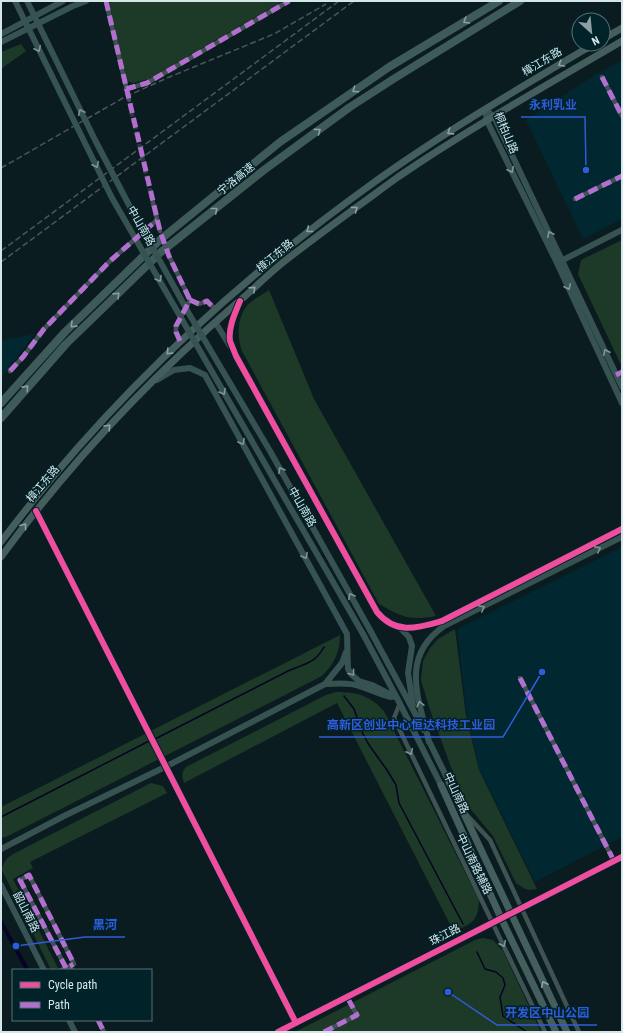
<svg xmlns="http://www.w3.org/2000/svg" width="623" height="1033" font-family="'Roboto Condensed','Noto Sans SC',sans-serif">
	<rect width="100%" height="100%" fill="#0b1c20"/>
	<path fill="#012730" d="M 622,60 L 622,219 L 583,239 L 526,120 L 595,75 Z
		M 35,334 L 1,378 L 1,340 Z
		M 622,547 L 622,837 L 535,882 L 479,769 L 467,716 L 457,629 Z"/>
	<path fill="#1d3927" d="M 115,1 L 283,1 L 149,79 L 133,83 L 127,81 L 109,3 Z
		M 21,44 L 26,51 L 1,69 L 1,52 Z
		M 622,240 L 622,367 L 578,274 L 581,260 Z
		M 269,290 L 314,399 L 436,616 C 409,621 402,617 379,604 L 242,351 C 237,338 237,319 246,307 C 251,300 262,295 269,290 Z
		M 455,629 L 466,716 L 479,770 L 537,889 L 530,890 L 525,889 L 516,883 L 493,836 L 468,806 L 451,767 L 429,707 L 421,680 L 423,661 L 430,648 L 438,639 Z
		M 340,635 C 340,652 334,664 322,676 L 6,837 L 1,838 L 1,807 Z
		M 336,692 C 357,692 369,695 384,711 L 479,900 C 478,923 472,922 454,932 L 337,703 L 184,783 C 182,776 181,773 186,767 L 326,695 Z
		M 151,783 L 163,786 L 167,793 L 30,862 L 33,868 L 13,879 L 58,968 L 51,970 L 2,870 C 3,861 8,857 15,853 Z
		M 483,938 L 493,940 L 503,951 L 541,1032 L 295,1032 L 475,940 Z"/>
	<path fill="#070325" d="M 1,918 L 30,970 L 25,970 L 1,926 Z"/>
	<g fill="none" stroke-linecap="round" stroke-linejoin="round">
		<path stroke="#070325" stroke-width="1.5" d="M 344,696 L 354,709 L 363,734 L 369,745 L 387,770 L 396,785 L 399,803 L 463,924
			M 155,739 L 290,670 C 306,664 316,662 324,647
			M 1,817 L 151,740
			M 477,952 L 485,969 L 496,972 L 503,978 L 505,985 L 500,997 L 503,1016 L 527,1032"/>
		<path stroke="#293a3e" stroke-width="4.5" stroke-dasharray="4.5 2" stroke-linecap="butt" d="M 130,106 L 153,203"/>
		<path stroke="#3e5352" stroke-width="4.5" d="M 106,1 L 127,91
			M 602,77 L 622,116
			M 126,89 L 147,83 L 289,1
			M 575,199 L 622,176
			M 153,203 L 160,231
			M 169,256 L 190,300
			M 180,341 L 176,332 L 176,326 L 190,300 L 199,304 L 207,301 L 215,309
			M 10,371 L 23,357 L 44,329 L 110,261 L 157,220
			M 520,678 L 614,861
			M 400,703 L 394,718 L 545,1032
			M 465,813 L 490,840 L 579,1032
			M 66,968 L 20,880 L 29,875 L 74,964 L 70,966
			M 61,970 L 70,966 L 72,970
			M 98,1020 L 104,1032
			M 324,1032 L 357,1015 L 347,997"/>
		<path stroke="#375351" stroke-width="6" d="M 1,34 L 63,1
			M 1,42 L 73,6 L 86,1
			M 485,109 L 487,121 L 557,263 L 622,403
			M 485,109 L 494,117 L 622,387
			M 559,262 L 622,230
			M 239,302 C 235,313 228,328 230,341 C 232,346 234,351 236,356 L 377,612 C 396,635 417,628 442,621 L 622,529
			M 215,322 L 230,346
			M 157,380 L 174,370 L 190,368 L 205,375 L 347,634 L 348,669 L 352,675 L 359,681 L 372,685 L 397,698
			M 36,511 L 296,1023
			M 398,626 L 409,637 L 412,646 L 408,673 L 413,705
			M 370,630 L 424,730
			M 363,634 L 397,698 L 441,785
			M 346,652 L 342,663 L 325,684 C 336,684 348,682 359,686 C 370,689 380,695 391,697
			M 428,739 L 449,782
			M 429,742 C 419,698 399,658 444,626 L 622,537
			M 1,849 L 64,816 L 165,767 L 325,684
			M 1,885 L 44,970
			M 69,1020 L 75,1032
			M 278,1032 L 622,857"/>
		<path stroke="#435e5c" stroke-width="7" d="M 603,39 L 622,28
			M 1,542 C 104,405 230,286 369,186 C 441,134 518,89 594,44
			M 1,557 C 69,464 149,379 237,303 C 254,289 269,273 286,260 C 323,231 361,204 398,177 C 470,128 547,85 622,41
			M 449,782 L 567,1032
			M 441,785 L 501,918 L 556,1032"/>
		<path stroke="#3e5a59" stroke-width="8" d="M 1,403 L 65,332 L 161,239 L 280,142 L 389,67 L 499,1
			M 1,418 L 66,344 L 161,252 L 264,170 L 350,107 L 395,78 L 520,1"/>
		<path stroke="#48585a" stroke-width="1.5" stroke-dasharray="6 3" stroke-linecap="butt" d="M 1,168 L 123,98 L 167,78 L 274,34 L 326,4
			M 1,251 L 339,1
			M 1,262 L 354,1"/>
		<path stroke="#3e5352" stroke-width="4.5" d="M 127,92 L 129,100"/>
		<path stroke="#375351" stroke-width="6" d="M 15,1 L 112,198 L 363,634
			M 27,1 L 95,140 L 129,205 L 188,312 L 270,451 L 370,630"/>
		<path stroke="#b36fd0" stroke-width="5" stroke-dasharray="10 5" stroke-linecap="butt" d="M 106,1 L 160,231 L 169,256 L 190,300
			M 602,77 L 622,116
			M 126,89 L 147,83 L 289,1
			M 575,199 L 622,176
			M 180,341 L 176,332 L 176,326 L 190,300 L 199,304 L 207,301 L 215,309
			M 10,371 L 23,357 L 44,329 L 110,261 L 157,220
			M 616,375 L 622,372
			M 520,678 L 614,861
			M 66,968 L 20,880 L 29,875 L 74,964 L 70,966
			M 98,1020 L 104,1032
			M 324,1032 L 357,1015 L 347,997"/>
		<defs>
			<path id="cycleway" d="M 240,301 C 235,313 228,328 230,341 C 232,346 234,351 236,356 L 377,612 C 396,635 417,628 442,621 L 622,529
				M 36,511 L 296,1023
				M 278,1032 L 622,857"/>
		</defs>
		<use href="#cycleway" stroke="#022229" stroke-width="8"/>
		<use href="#cycleway" stroke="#ef4d9e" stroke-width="6"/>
	</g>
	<defs><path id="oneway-chevron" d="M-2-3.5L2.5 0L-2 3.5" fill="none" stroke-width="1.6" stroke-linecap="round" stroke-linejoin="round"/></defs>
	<g stroke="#8aa0a2">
		<use href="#oneway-chevron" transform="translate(466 21) rotate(149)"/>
		<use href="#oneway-chevron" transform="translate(355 90) rotate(146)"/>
		<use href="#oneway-chevron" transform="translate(318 131) rotate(-36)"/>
		<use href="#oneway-chevron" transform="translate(215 210) rotate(-39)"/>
		<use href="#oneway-chevron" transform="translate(117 295) rotate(-44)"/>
		<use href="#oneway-chevron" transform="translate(73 325) rotate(136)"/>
		<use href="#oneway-chevron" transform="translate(26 388) rotate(-48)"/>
	</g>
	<g stroke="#7e9596">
		<use href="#oneway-chevron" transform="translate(38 49) rotate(64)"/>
		<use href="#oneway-chevron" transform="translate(81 112) rotate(-116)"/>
		<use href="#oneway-chevron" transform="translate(96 165) rotate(63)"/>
		<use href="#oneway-chevron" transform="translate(511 170) rotate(64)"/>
		<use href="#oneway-chevron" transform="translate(550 234) rotate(-116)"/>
		<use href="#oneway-chevron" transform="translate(159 279) rotate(60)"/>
		<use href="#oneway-chevron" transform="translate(568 287) rotate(65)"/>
		<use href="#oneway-chevron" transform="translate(606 352) rotate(-115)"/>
		<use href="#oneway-chevron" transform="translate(223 392) rotate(60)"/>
		<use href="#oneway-chevron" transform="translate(242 442) rotate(61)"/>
		<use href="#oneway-chevron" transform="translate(281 470) rotate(-119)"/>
		<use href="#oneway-chevron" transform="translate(598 549) rotate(-27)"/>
		<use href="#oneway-chevron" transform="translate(305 556) rotate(61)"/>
		<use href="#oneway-chevron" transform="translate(351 596) rotate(-119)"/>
		<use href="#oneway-chevron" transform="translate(482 608) rotate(-27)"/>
		<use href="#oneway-chevron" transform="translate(352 673) rotate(52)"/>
		<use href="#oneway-chevron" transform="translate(420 704) rotate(-103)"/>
	</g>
	<g stroke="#8ca2a4">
		<use href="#oneway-chevron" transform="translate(561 64) rotate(149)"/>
		<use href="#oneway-chevron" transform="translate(450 132) rotate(147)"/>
		<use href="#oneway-chevron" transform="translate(355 209) rotate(-36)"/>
		<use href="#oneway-chevron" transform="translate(309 230) rotate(142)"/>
		<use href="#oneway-chevron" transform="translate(253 289) rotate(-42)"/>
		<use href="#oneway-chevron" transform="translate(169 352) rotate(134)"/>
		<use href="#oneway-chevron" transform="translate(108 427) rotate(-47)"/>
		<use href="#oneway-chevron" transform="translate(24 526) rotate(-53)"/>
		<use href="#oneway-chevron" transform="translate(544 984) rotate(-115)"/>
	</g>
	<g stroke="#829597">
		<use href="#oneway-chevron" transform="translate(410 752) rotate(64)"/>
		<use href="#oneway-chevron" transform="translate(503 944) rotate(64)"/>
	</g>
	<g text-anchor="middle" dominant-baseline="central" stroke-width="3" stroke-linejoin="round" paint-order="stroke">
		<g font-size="11" fill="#d5e6eb" stroke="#022229">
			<text transform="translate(542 62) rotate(-31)">樟江东路</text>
			<text transform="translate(506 133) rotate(67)">桐柏山路</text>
			<text transform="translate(236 179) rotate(-39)">宁洛高速</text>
			<text transform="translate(141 226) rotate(60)">中山南路</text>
			<text transform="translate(275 256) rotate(-40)">樟江东路</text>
			<text transform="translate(43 484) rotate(-50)">樟江东路</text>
			<text transform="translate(302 507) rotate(60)">中山南路</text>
			<text transform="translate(456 793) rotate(65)">中山南路</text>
			<text transform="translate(474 864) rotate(64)">中山南路辅路</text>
			<text transform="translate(26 912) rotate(63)">韶山南路</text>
			<text transform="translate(445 935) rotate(-27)">珠江路</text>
		</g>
	</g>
	<path fill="none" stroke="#2f5dda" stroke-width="1.5" d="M586 170L585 117H521M542 672L503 737H319M16 946L85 937H125M448 992L497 1025H597"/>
	<g fill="#2f5dda" stroke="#022229" stroke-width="1.5">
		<circle cx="586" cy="170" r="4"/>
		<circle cx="542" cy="672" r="4"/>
		<circle cx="16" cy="946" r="4"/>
		<circle cx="448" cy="992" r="4"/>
	</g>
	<g font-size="12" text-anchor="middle" font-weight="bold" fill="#2f5dda" stroke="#022229" stroke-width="3" stroke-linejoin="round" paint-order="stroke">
		<text x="553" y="109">永利乳业</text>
		<text x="411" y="729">高新区创业中心恒达科技工业园</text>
		<text x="105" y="929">黑河</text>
		<text x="547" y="1017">开发区中山公园</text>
	</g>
	<rect width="623" height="1033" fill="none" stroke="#d5e6eb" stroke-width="4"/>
	<rect x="12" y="969" width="140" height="52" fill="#022229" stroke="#567077"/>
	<rect x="20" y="982" width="20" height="6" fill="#ef4d9e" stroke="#567077"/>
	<text x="48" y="989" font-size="12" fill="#d5e6eb">Cycle path</text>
	<rect x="20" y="1002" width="20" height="6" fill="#b36fd0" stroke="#567077"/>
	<text x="48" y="1009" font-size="12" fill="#d5e6eb">Path</text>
	<g transform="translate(591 32) rotate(153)"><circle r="19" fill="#022229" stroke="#567077"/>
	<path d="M0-3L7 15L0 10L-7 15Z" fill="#8e9fa4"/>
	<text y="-6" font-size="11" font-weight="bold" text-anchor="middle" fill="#d5e6eb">N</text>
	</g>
</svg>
